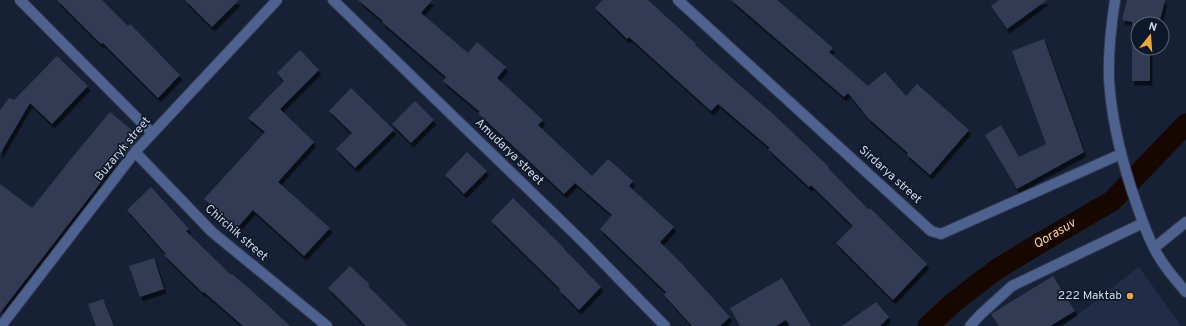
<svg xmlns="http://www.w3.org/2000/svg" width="1186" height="326" font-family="Overpass,sans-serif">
	<defs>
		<filter id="shadow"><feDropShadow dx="2.5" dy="4.5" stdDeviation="0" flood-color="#0009"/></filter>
	</defs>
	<rect width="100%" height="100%" fill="#172136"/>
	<path fill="#212d47" d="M 1139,267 L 1181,326 L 1063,326 Z"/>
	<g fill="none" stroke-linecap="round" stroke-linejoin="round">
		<path stroke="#160800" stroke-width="21" id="s1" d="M 928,326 L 954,302 L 997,269 L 1040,243 L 1112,201 L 1186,124"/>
	</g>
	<path fill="#313b52" filter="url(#shadow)" d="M 57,0 L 102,0 L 128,26 L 130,24 L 180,75 L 158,98 L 103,43 L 101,44 Z
		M 185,0 L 239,0 L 212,27 Z
		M 358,0 L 432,0 L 421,13 L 468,53 L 477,42 L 506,67 L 497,78 L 543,120 L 538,125 L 592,176 L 608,159 L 633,181 L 629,186 L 674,227 L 660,242 L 682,264 L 730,317 L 720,326 L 692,326 L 664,295 L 666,292 L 600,229 L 612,215 L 575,183 L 564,194 L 478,113 L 480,112 L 443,81 L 446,77 L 382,22 L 383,21 Z
		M 603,0 L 648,0 L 696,44 L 695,45 L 743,88 L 771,112 L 829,167 L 828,168 L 869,210 L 870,208 L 927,264 L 893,300 L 836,243 L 853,226 L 811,185 L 809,187 L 768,149 L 770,148 L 718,104 L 711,111 L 629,37 L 627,39 L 595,8 Z
		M 731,0 L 777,0 L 833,48 L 829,52 L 868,86 L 885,72 L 906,96 L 917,84 L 969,130 L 930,175 L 907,155 L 908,153 L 869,119 L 848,93 L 844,97 Z
		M 999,0 L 1047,0 L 1007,29 L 991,6 Z
		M 1127,0 L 1165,0 L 1159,24 L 1138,24 L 1138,48 L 1150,48 L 1150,81 L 1132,81 L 1132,22 L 1122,20 Z
		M 1044,39 L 1084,152 L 1017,189 L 985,135 L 1001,125 L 1019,157 L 1046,144 L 1012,51 Z
		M 300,50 L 319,70 L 280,109 L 314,142 L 278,182 L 330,228 L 304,256 L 253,210 L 237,228 L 204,199 L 265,132 L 248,118 L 284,81 L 277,73 Z
		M 57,56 L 88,86 L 52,124 L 30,103 L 0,154 L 0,110 L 9,98 L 14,100 Z
		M 351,88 L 394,130 L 355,168 L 336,149 L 352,133 L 329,111 Z
		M 415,101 L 434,120 L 411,143 L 392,124 Z
		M 110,112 L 140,137 L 105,177 L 0,313 L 0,184 L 32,208 L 75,154 Z
		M 467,152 L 487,171 L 464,194 L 445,175 Z
		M 151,187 L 189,229 L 186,231 L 231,275 L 232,274 L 251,290 L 290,326 L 243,326 L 204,292 L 203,293 L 164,255 L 166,254 L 127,210 Z
		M 513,198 L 564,248 L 564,249 L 601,287 L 579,310 L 559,290 L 560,289 L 491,221 Z
		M 154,258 L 164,289 L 140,297 L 129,266 Z
		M 350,266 L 370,285 L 368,286 L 408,326 L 366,326 L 328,288 Z
		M 1053,276 L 1075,311 L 1050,326 L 999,326 L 991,314 Z
		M 782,278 L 811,326 L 790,326 L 786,320 L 776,326 L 740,326 L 730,308 Z
		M 103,299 L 114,326 L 96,326 L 88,304 Z
		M 876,302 L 889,317 L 880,326 L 842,326 Z"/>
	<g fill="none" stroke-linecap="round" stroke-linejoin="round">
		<defs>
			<path id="service" d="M 970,326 L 981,314 L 1012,286 L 1143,223"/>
			<path id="minor" d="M 20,0 L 152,133
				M 333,0 L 583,242 L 665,326
				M 678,0 L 931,231 L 941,234 L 1121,154
				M 1115,0 C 1111,26 1108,52 1109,79 C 1111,116 1120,153 1131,188 C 1138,208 1144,229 1154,248 C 1162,264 1174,278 1186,292
				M 135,152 L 212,232 L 327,326
				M 1154,248 L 1186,222
				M 1,326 L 135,152 L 277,0"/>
		</defs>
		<use href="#service" stroke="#313b4f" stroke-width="12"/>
		<use href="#minor" stroke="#313b4f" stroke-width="12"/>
		<use href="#service" stroke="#4d628e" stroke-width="10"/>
		<use href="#minor" stroke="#4d628e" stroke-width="10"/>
	</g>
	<circle fill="#eda83b" stroke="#0e182b" stroke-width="1.5" cx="1130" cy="296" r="4"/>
	<g text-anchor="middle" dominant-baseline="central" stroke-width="3.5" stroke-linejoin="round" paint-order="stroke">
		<g font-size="12" fill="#d0d8e6" stroke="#0e182b">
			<text transform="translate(123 149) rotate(-50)">Buzaryk street</text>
			<text transform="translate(509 152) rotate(44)">Amudarya street</text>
			<text transform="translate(890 175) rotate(42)">Sirdarya street</text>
			<text transform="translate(236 233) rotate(41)">Chirchik street</text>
		</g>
		<g font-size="12" fill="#d0d8e6" stroke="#0e182b" text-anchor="end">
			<text x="1122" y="296">222 Maktab</text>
		</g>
		<g font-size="13" font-style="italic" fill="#fad29c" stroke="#0e182b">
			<text stroke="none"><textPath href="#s1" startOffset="157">Qorasuv</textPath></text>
		</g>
	</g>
	<g transform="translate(1150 36) rotate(17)"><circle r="19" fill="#0e182b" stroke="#5c6576"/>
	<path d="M0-3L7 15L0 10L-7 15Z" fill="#eda83b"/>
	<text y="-6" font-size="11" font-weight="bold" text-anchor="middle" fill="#d0d8e6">N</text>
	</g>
</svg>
